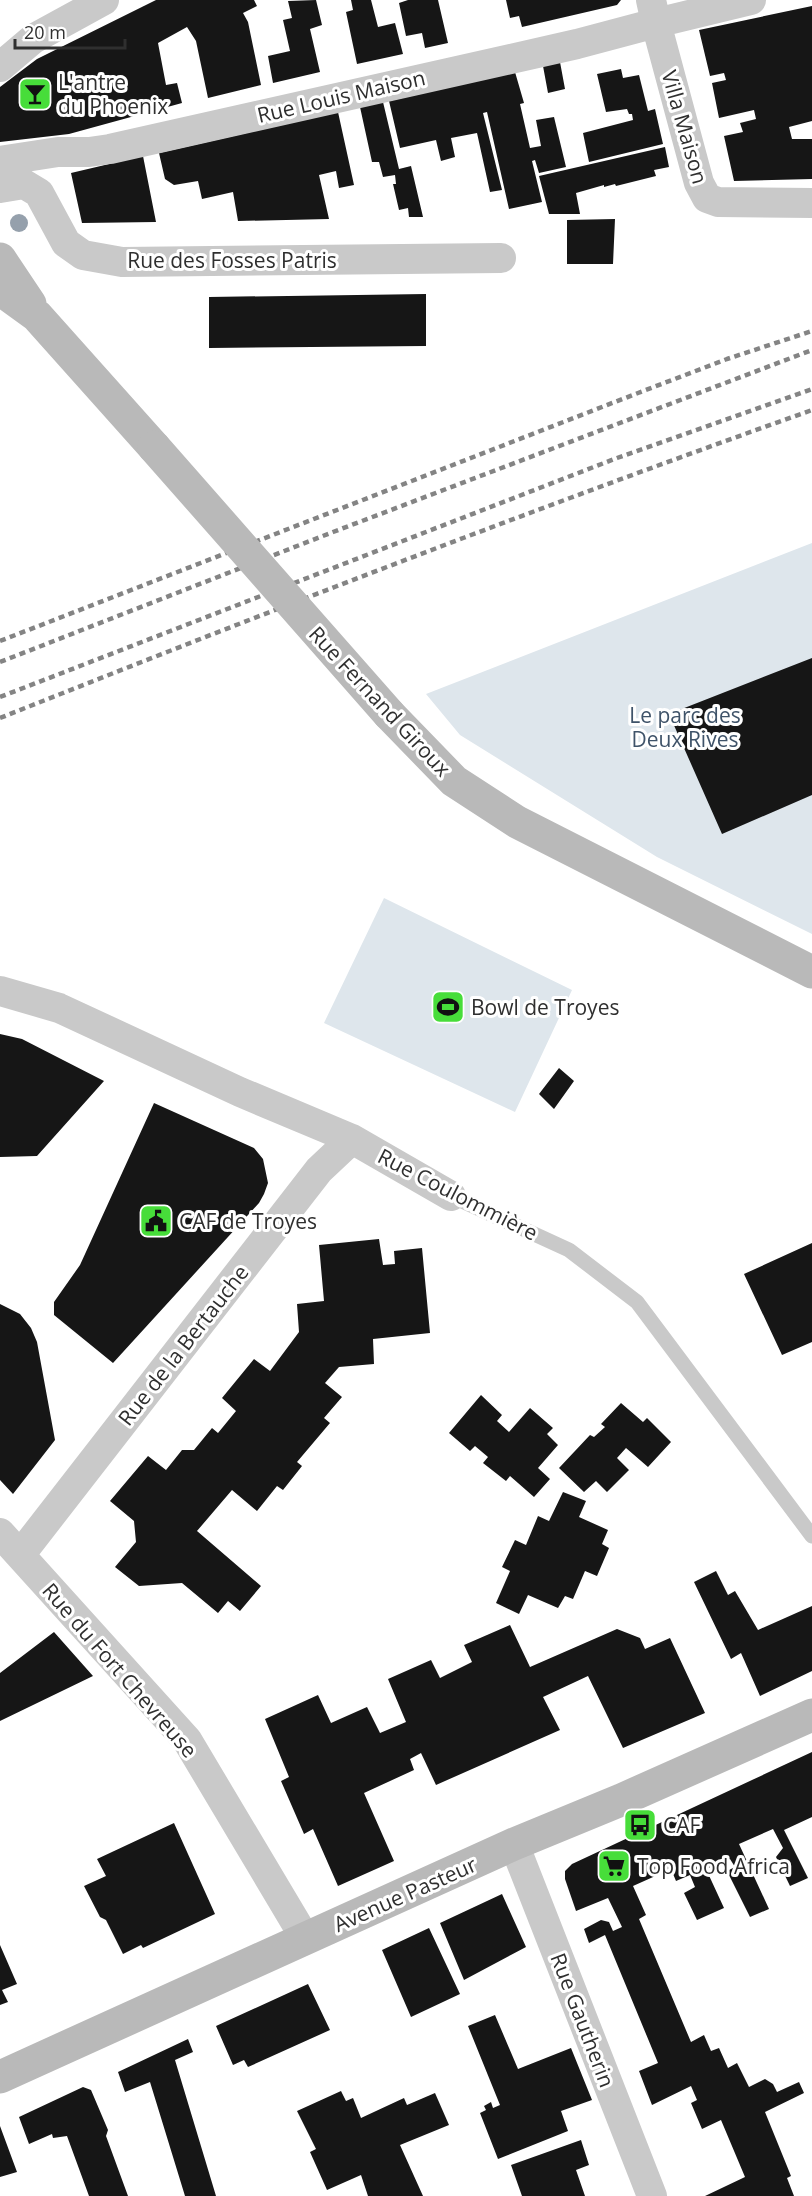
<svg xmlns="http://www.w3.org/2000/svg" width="812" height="2196" font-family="'Open Sans',sans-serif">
	<rect width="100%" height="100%" fill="#fff"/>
	<path fill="#dee6ec" d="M 812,543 L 812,934 L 657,857 L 460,735 L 426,694 Z
		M 384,898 L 572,990 L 515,1112 L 324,1023 Z"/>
	<path fill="#161616" d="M 156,0 L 254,0 L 257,6 L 243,13 L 248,22 L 261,85 L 208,98 L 196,41 L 187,27 L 158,43 L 166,85 L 177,83 L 182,103 L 69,134 L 0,142 L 0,87 L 37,59 Z
		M 316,0 L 322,25 L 310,29 L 320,72 L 273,83 L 268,56 L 290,51 L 283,20 L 292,18 L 288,1 Z
		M 351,0 L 371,0 L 378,27 L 395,23 L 403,54 L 357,64 L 346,12 L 353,10 Z
		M 408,0 L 438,0 L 448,43 L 425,48 L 422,33 L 406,36 L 399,3 Z
		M 506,0 L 621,0 L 617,5 L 522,27 L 519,16 L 510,18 Z
		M 812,6 L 812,121 L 789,127 L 792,139 L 812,139 L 812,179 L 734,181 L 724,136 L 743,132 L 740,123 L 756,119 L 754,110 L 719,118 L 712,83 L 726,80 L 724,73 L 710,76 L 699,30 Z
		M 560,62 L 565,89 L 548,93 L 543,66 Z
		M 621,69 L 623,78 L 639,75 L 648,111 L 655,109 L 663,144 L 589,162 L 583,133 L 633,120 L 632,114 L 629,114 L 627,109 L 606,112 L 597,74 Z
		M 515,72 L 524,103 L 520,104 L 530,148 L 541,146 L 536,120 L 554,117 L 566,167 L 539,173 L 535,160 L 532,161 L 542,202 L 509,209 L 487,112 L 483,113 L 502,190 L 490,192 L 477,133 L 451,138 L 455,157 L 441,161 L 436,140 L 400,148 L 389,101 Z
		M 383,102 L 399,169 L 411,166 L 423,217 L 409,217 L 408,208 L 399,210 L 393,184 L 396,184 L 395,175 L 383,177 L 379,162 L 372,162 L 360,107 Z
		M 338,112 L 354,185 L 339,188 L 336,171 L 319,175 L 329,219 L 238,221 L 233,192 L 202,199 L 198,181 L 174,185 L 165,179 L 159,153 Z
		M 665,147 L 669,167 L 654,170 L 656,176 L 616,186 L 615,184 L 604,187 L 604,185 L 576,193 L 580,214 L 549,214 L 539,176 Z
		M 143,156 L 156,222 L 82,223 L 71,173 Z
		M 615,219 L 613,264 L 567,264 L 567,220 Z
		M 426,294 L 426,346 L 209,348 L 209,297 Z
		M 812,658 L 812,795 L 722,834 L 669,714 Z
		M 0,1034 L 22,1039 L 104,1081 L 37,1156 L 0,1157 Z
		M 559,1068 L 574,1081 L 554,1109 L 539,1094 Z
		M 154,1103 L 254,1148 L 263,1159 L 268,1183 L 264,1194 L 259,1203 L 113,1363 L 54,1315 L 54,1302 L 80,1265 Z
		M 379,1239 L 383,1265 L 395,1264 L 394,1251 L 422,1248 L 430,1333 L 373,1339 L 374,1364 L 339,1367 L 325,1383 L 342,1397 L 324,1418 L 330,1423 L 297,1462 L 302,1466 L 283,1490 L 277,1486 L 257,1511 L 232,1490 L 197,1531 L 261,1586 L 240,1611 L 228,1601 L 218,1613 L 182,1583 L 139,1586 L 115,1567 L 136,1542 L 134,1521 L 110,1501 L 148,1456 L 166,1470 L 182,1450 L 194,1450 L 212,1428 L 218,1433 L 236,1411 L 222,1398 L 254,1359 L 270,1371 L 299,1332 L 297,1304 L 324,1301 L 319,1245 Z
		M 812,1243 L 812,1342 L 782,1355 L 744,1274 Z
		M 0,1304 L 20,1314 L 31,1328 L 37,1342 L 55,1440 L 13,1494 L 0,1480 Z
		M 481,1395 L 502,1415 L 497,1421 L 509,1432 L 530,1408 L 553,1428 L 547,1434 L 558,1445 L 538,1468 L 550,1479 L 534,1497 L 510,1476 L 506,1481 L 483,1463 L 488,1457 L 475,1446 L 470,1451 L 449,1433 Z
		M 621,1403 L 643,1422 L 647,1418 L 671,1442 L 648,1467 L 626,1448 L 617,1458 L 629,1470 L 607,1492 L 596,1481 L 584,1492 L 559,1468 L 590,1435 L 594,1437 L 605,1427 L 601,1424 Z
		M 563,1492 L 586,1501 L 579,1517 L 608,1530 L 602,1544 L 609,1548 L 597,1576 L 585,1571 L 573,1599 L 565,1596 L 558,1608 L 528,1595 L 519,1614 L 496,1603 L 510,1571 L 502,1567 L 515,1540 L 526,1545 L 538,1516 L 549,1521 Z
		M 716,1571 L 728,1595 L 735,1591 L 758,1630 L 812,1606 L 812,1671 L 760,1696 L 741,1653 L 731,1659 L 694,1582 Z
		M 510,1625 L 530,1667 L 617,1629 L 640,1638 L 645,1649 L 670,1638 L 705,1713 L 623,1748 L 588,1676 L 543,1697 L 560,1730 L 436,1785 L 421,1753 L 410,1759 L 414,1770 L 364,1793 L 394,1861 L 338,1886 L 313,1829 L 304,1834 L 281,1781 L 289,1777 L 265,1719 L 318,1695 L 331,1723 L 367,1707 L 380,1733 L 406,1722 L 388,1679 L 431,1660 L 440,1678 L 472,1662 L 464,1645 Z
		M 54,1632 L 93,1676 L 0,1721 L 0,1673 Z
		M 812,1752 L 812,1817 L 784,1830 L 808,1878 L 790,1886 L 776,1857 L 783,1848 L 773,1829 L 739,1844 L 769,1909 L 750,1917 L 727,1871 L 735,1867 L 730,1859 L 706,1869 L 724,1908 L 697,1920 L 684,1893 L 695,1887 L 690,1875 L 676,1881 L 671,1869 L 633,1886 L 646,1915 L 639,1919 L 691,2042 L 704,2035 L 711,2051 L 719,2048 L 728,2068 L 737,2063 L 749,2087 L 765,2079 L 773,2084 L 777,2092 L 799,2082 L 804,2093 L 765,2112 L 791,2176 L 787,2178 L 794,2196 L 705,2196 L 745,2177 L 721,2120 L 702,2129 L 691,2103 L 697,2100 L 691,2086 L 652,2105 L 639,2071 L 658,2063 L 605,1935 L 589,1943 L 584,1929 L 601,1920 L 609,1922 L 613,1931 L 622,1927 L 608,1898 L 576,1911 L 565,1879 L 565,1871 L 572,1864 Z
		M 174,1823 L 215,1914 L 143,1948 L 141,1945 L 123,1954 L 106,1920 L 100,1917 L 84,1886 L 106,1876 L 97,1859 Z
		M 502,1894 L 526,1947 L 464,1980 L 440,1923 Z
		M 429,1928 L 460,1994 L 411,2017 L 382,1950 Z
		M 0,1945 L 17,1984 L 2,1990 L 8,2002 L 0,2005 Z
		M 308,1984 L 330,2030 L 248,2067 L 244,2060 L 233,2065 L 216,2026 Z
		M 495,2015 L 518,2069 L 571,2048 L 592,2100 L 561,2111 L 568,2131 L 498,2159 L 480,2113 L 486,2110 L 484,2106 L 491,2102 L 493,2108 L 500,2105 L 468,2026 Z
		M 188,2039 L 193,2052 L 175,2060 L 216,2196 L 185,2196 L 150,2082 L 125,2092 L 118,2072 Z
		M 83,2087 L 91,2090 L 108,2130 L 106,2136 L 128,2196 L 89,2196 L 67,2136 L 53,2138 L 52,2134 L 29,2144 L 19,2117 Z
		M 341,2091 L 346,2101 L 353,2098 L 361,2118 L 404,2098 L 407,2105 L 435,2093 L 449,2125 L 400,2145 L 423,2196 L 368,2196 L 361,2175 L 327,2190 L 310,2152 L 316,2149 L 297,2111 Z
		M 0,2126 L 17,2172 L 0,2177 Z
		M 581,2140 L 589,2165 L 576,2170 L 585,2196 L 522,2196 L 511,2165 Z"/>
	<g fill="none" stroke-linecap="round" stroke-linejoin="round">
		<path stroke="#c9c9c9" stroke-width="15" d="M 451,1196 L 569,1250 L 637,1302 L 812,1536"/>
		<path stroke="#c9c9c9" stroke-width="30" d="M 751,0 L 656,23 L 699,183 L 707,198 L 718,202 L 812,203
			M 0,67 L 33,39 L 104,0
			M 0,161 L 58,152 L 89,152 L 110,149 L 577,44 L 656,23 L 651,0
			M 0,188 L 24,184 L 39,193 L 66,243 L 83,255 L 122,262 L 501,258
			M 0,991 L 59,1008 L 240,1092 L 352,1139 L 451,1196
			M 0,1533 L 187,1740 L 305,1938
			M 20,1555 L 319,1170 L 352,1139
			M 514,1844 L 652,2196"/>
		<path stroke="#b9b9b9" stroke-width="33" d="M 0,259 L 30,304
			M 0,289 L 37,316 L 154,447
			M 389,714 L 454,781 L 517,822 L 812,972
			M 0,2077 L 514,1844 L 621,1800 L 812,1715"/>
		<path stroke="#848484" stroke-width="4.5" stroke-dasharray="6 4.5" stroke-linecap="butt" d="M 0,641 L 638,393 L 727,359 L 812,331
			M 0,662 L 333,532 L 812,350
			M 0,697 L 617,458 L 812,389
			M 0,718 C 269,611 539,507 812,410"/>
		<path stroke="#b9b9b9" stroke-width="33" d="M 154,447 L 389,714"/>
	</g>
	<circle fill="#95a0ac" cx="19" cy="223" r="9"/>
	<defs>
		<symbol id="bar-square" viewBox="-11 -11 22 22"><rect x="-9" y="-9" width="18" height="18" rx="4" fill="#47dd3a" stroke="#fff"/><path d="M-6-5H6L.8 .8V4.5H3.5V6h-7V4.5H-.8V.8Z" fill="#111"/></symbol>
		<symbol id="stadium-square" viewBox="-11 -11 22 22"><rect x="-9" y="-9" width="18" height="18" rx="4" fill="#47dd3a" stroke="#fff"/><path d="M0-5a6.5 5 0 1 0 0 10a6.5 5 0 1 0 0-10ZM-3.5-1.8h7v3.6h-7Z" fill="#111"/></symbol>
		<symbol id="civic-square" viewBox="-11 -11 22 22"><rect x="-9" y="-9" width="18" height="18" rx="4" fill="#47dd3a" stroke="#fff"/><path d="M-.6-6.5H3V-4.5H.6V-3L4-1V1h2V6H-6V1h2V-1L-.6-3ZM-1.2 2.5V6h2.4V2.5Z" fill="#111"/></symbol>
		<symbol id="bus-square" viewBox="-11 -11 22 22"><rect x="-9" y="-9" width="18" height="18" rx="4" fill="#47dd3a" stroke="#fff"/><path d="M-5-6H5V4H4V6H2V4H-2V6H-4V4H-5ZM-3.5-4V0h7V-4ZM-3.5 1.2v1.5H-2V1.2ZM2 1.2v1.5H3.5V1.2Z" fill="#111"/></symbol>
		<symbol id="supermarket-square" viewBox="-11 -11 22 22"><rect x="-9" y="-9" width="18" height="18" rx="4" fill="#47dd3a" stroke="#fff"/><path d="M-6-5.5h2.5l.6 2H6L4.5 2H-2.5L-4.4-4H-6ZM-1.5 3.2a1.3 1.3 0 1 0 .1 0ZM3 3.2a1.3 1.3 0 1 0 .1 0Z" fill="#111"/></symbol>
	</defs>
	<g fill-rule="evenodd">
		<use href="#bar-square" x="16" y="75" width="38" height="38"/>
		<use href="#stadium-square" x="429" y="988" width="38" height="38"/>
		<use href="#civic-square" x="137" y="1202" width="38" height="38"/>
		<use href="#bus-square" x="621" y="1806" width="38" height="38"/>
		<use href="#supermarket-square" x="595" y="1847" width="38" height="38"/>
	</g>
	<g text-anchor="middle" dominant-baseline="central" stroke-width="6" stroke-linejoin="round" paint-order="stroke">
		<g font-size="21" fill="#2f2f2f" stroke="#fff" text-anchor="start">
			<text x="58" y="82">L'antre<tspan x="58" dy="24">du Phoenix</tspan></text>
			<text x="471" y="1007">Bowl de Troyes</text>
			<text x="179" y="1221">CAF de Troyes</text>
			<text x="663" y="1825">CAF</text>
			<text x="637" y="1866">Top Food Africa</text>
		</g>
		<g font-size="21" fill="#2f2f2f" stroke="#fff">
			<text transform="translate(341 96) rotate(-13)">Rue Louis Maison</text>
			<text transform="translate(685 127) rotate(74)">Villa Maison</text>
			<text x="232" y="260">Rue des Fosses Patris</text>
			<text transform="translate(380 701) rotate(47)">Rue Fernand Giroux</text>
			<text transform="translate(458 1194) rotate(27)">Rue Coulommière</text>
			<text transform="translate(183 1345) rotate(-52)">Rue de la Bertauche</text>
			<text transform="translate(120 1670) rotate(49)">Rue du Fort Chevreuse</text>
			<text transform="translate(405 1894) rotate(-24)">Avenue Pasteur</text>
			<text transform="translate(583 2020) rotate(69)">Rue Gautherin</text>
		</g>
		<g font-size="21" fill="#3f5369" stroke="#fff">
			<text x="685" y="715">Le parc des<tspan x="685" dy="24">Deux Rives</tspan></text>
		</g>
	</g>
	<path d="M15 39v9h110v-9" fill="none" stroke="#2f2f2f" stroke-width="3"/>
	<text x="24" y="39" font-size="18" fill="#2f2f2f" stroke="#ffffff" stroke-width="4.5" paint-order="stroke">20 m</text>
</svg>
